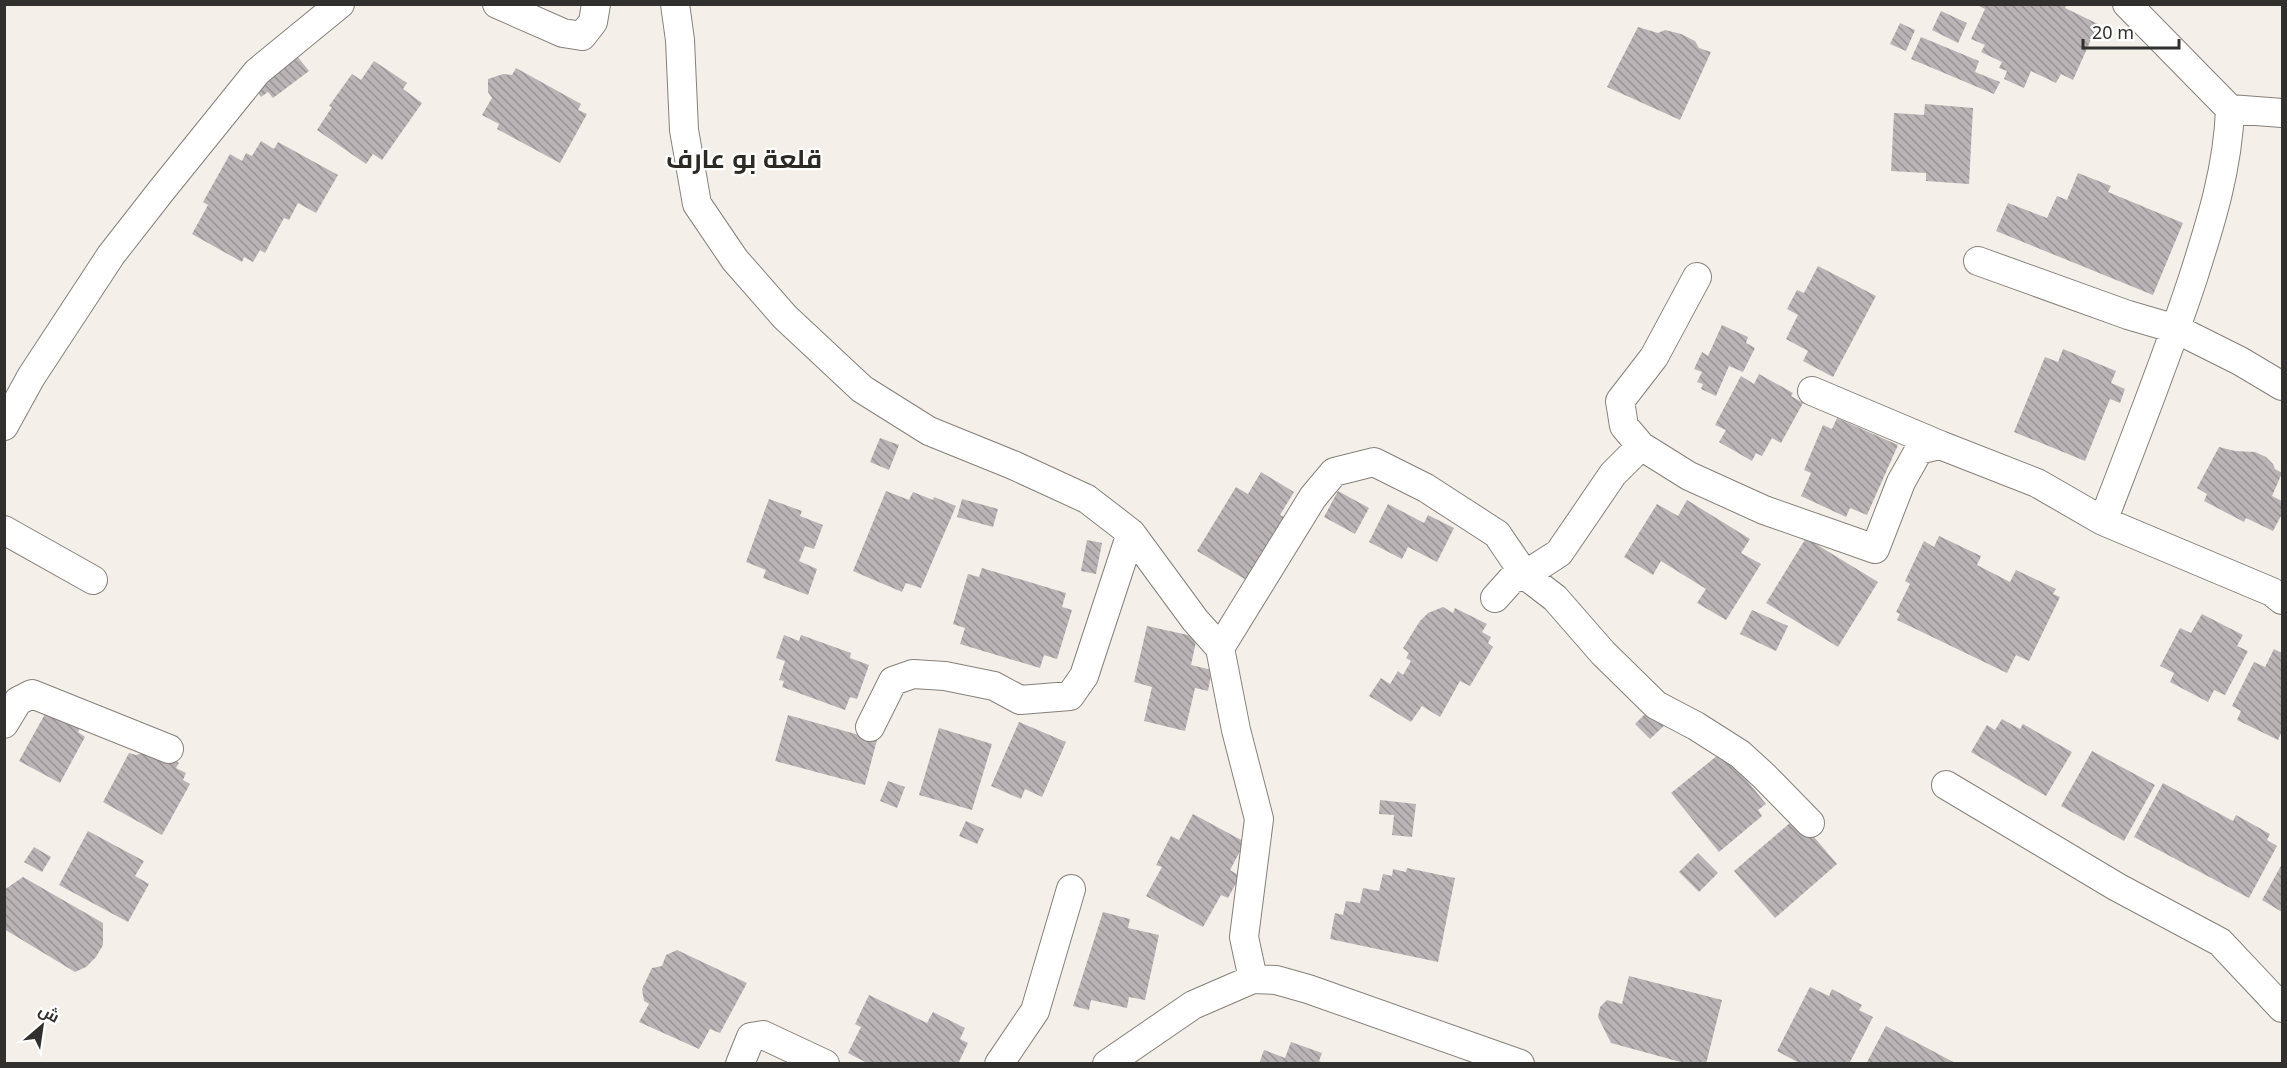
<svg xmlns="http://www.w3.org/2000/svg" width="2287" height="1068" font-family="'Noto Sans',Cairo,sans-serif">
	<defs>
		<pattern id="building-back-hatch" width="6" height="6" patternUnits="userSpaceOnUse" patternTransform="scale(1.5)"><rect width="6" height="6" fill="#bbb4b7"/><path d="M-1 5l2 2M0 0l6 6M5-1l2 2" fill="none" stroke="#999395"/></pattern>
	</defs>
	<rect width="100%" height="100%" fill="#f5efe9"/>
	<path fill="url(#building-back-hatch)" d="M 1975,4 L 2067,4 L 2065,8 L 2098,24 L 2073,80 L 2061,74 L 2056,83 L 2031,71 L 2024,88 L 2004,79 L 2007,71 L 1999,68 L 2002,62 L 1981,52 L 1985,45 L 1971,39 L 1985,9 Z
		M 1941,11 L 1967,23 L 1958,43 L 1932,30 Z
		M 1900,23 L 1915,30 L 1906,51 L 1890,44 Z
		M 1638,27 L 1658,33 L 1665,30 L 1681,34 L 1695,41 L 1699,48 L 1711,52 L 1680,120 L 1607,87 Z
		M 1921,37 L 1979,61 L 1975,72 L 2000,82 L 1994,94 L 1911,59 Z
		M 297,56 L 309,71 L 273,98 L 268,92 L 261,97 L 254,87 Z
		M 374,61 L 407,83 L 403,89 L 422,103 L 382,160 L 373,154 L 366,164 L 317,130 L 332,107 L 329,106 L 352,74 L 361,80 Z
		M 516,68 L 581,104 L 578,110 L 587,114 L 560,163 L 497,129 L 499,124 L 482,115 L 492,98 L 488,92 L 488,79 L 503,74 L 512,75 Z
		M 1925,104 L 1973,108 L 1969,184 L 1926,181 L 1926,173 L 1891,171 L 1894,113 L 1924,115 Z
		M 261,141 L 274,149 L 278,142 L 338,175 L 316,213 L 298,203 L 289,220 L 284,218 L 265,253 L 260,250 L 253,262 L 244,257 L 242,262 L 192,234 L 208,205 L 203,202 L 230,154 L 242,161 L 246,153 L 252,156 Z
		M 2078,173 L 2111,186 L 2108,192 L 2183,223 L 2153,295 L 1996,231 L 2008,203 L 2047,218 L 2057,196 L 2067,200 Z
		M 1818,266 L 1876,296 L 1833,377 L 1803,361 L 1808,351 L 1786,339 L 1798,315 L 1787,309 L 1797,290 L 1804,293 Z
		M 1722,325 L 1748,337 L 1746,343 L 1755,348 L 1743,372 L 1729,366 L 1716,396 L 1701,389 L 1703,384 L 1697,382 L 1702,372 L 1694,369 L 1702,352 L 1708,356 Z
		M 2063,349 L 2116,371 L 2111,383 L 2125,389 L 2120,403 L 2110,399 L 2085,461 L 2014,432 L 2045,357 L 2058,362 Z
		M 1759,374 L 1793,393 L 1791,396 L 1803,403 L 1781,443 L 1772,438 L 1762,456 L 1756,453 L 1752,461 L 1719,442 L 1726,430 L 1715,425 L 1741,376 L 1754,384 Z
		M 1837,418 L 1898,445 L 1867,515 L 1850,508 L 1846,517 L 1801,496 L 1811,473 L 1804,470 L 1823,425 L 1832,429 Z
		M 880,438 L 899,445 L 889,470 L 870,462 Z
		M 2219,447 L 2235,451 L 2255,452 L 2266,457 L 2273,464 L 2275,469 L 2282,473 L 2272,496 L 2282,501 L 2282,514 L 2273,531 L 2246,518 L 2244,522 L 2204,501 L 2207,494 L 2197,488 Z
		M 1261,472 L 1294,492 L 1280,515 L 1286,518 L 1248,581 L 1197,551 L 1236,487 L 1248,494 Z
		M 886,491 L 909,500 L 913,492 L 933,500 L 934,497 L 956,506 L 921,588 L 906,583 L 902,592 L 853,571 Z
		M 1338,491 L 1369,508 L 1355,534 L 1324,517 Z
		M 769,499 L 802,511 L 800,516 L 823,525 L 814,549 L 805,546 L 799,561 L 817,569 L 808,595 L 763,578 L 766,570 L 746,562 Z
		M 962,499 L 998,509 L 993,527 L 957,517 Z
		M 1687,500 L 1750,539 L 1741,553 L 1761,564 L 1726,620 L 1697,603 L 1706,589 L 1661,561 L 1653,575 L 1624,557 L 1657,504 L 1678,516 Z
		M 1388,504 L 1424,523 L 1428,515 L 1454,528 L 1437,562 L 1408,547 L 1402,559 L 1369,542 Z
		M 1939,536 L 1981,556 L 1977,565 L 2010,582 L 2016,570 L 2056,589 L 2053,594 L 2060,597 L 2029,661 L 2016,655 L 2007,673 L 1897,620 L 1900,614 L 1896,612 L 1910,584 L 1905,581 L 1924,541 L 1934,547 Z
		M 1806,538 L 1878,582 L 1838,647 L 1766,603 Z
		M 1087,540 L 1102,543 L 1096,574 L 1081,571 Z
		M 982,568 L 1066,593 L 1062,607 L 1072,610 L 1057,659 L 1044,655 L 1040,668 L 960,644 L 965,628 L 953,624 L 968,574 L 979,577 Z
		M 1443,607 L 1453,613 L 1455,608 L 1487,624 L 1482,632 L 1491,637 L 1488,643 L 1493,647 L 1470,686 L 1460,681 L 1440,717 L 1422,706 L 1411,722 L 1369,696 L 1381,678 L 1390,684 L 1398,671 L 1403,675 L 1411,661 L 1406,658 L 1409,653 L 1403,648 L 1420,621 L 1428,613 Z
		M 1752,610 L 1788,626 L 1776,651 L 1740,634 Z
		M 2202,614 L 2243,635 L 2237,646 L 2248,651 L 2225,695 L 2214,690 L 2208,702 L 2170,682 L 2174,673 L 2160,666 L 2180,628 L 2191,633 Z
		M 1147,626 L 1197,637 L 1191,665 L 1212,670 L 1208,691 L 1195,688 L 1185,731 L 1144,721 L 1152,687 L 1134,682 Z
		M 784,635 L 799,641 L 801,635 L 851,653 L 850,658 L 869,665 L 857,699 L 850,697 L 845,710 L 782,687 L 784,681 L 779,680 L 785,661 L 776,658 Z
		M 2274,649 L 2282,653 L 2282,731 L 2278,740 L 2237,720 L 2241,711 L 2232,706 L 2254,662 L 2265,667 Z
		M 1651,708 L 1666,724 L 1650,739 L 1635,724 Z
		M 56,712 L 81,726 L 78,732 L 85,737 L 60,783 L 19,761 L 45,714 L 53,718 Z
		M 788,715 L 877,740 L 865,785 L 775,761 Z
		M 2002,719 L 2020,729 L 2023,724 L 2072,752 L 2046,796 L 1971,752 L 1987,725 L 1995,730 Z
		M 1019,722 L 1066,742 L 1042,797 L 1025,789 L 1021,799 L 991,786 Z
		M 939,728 L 992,744 L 972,810 L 919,795 Z
		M 1723,751 L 1766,804 L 1758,810 L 1762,816 L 1719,852 L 1671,793 Z
		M 2092,751 L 2155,785 L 2124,841 L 2061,806 Z
		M 145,752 L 160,753 L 179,763 L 176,768 L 186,773 L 183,780 L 190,784 L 162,835 L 103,802 L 129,753 L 136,755 Z
		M 888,781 L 905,787 L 897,808 L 880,801 Z
		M 2163,783 L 2233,821 L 2236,815 L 2270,834 L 2267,840 L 2277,846 L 2249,898 L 2134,837 Z
		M 1380,800 L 1416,804 L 1412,837 L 1392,835 L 1394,815 L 1379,814 Z
		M 1193,814 L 1245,842 L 1230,870 L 1240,876 L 1228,898 L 1221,895 L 1203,927 L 1146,896 L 1162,867 L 1156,865 L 1171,836 L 1179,840 Z
		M 1797,817 L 1837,864 L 1775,918 L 1734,871 Z
		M 966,821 L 984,829 L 977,844 L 959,836 Z
		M 88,831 L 144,861 L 135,876 L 149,884 L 128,922 L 59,885 Z
		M 34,847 L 51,857 L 42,872 L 24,862 Z
		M 1698,853 L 1718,873 L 1699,892 L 1679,872 Z
		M 2282,864 L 2282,912 L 2262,900 Z
		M 1407,868 L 1455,878 L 1438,962 L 1330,939 L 1335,913 L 1343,915 L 1346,901 L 1360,903 L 1363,888 L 1379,891 L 1383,874 L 1392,876 L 1393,869 L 1406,872 Z
		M 23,877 L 103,923 L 103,945 L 96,957 L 86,967 L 75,972 L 4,929 L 4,890 Z
		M 1103,912 L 1130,919 L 1128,928 L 1159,935 L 1145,1000 L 1129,997 L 1127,1008 L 1091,1000 L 1089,1010 L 1073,1006 Z
		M 677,950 L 747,983 L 720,1033 L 710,1029 L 699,1049 L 639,1022 L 649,1004 L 644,1001 L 642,989 L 652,968 L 662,966 L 666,955 Z
		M 1629,976 L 1722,1000 L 1706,1064 L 1688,1064 L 1611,1043 L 1598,1017 L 1600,1007 L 1607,1000 L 1622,1004 Z
		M 1810,987 L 1829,996 L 1832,989 L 1862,1005 L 1859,1010 L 1873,1017 L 1849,1064 L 1801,1064 L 1777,1051 Z
		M 869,995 L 927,1023 L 933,1012 L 965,1028 L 960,1039 L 968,1043 L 958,1064 L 869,1064 L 848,1053 L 861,1027 L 855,1024 Z
		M 1886,1026 L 1957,1064 L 1866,1064 Z
		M 1291,1042 L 1322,1053 L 1319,1061 L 1326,1064 L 1259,1064 L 1264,1050 L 1285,1058 Z"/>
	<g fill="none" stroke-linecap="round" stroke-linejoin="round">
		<defs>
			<path id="street" d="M 497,4 L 563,33 L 582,36 L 593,22 L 596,4
				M 675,4 L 680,40 L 684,130 L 697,204 L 735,260 L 785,317 L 862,389 L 929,431 L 1013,465 L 1087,499 L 1131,533 L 1195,620 L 1220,648 L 1236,730 L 1259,819 L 1244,937 L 1253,979 L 1276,980 L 1308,989 L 1520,1064
				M 2230,109 L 2282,113
				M 1978,261 L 2128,315 L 2176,329 L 2240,361 L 2282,386
				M 1697,277 L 1654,357 L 1620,401 L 1624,426 L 1641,446 L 1689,476 L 1764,510 L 1875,549 L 1901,482 L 1919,450 L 1940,445 L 2037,483 L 2103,521 C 2134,440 2166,360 2193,278 C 2211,222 2228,168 2230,109 L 2127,4
				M 1812,391 L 1940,445
				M 4,426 L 31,377 L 111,255 L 161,191 L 257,72 L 340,4
				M 2103,521 L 2272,592 L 2282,600
				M 4,530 L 93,580
				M 1495,598 L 1512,579 L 1525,575 L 1559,553 L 1613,474 L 1641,446
				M 1220,648 L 1313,497 L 1334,472 L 1374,462 L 1426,488 L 1497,534 L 1525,575 L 1555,598 L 1603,653 L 1656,705 L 1696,726 L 1740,754 L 1764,776 L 1810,823
				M 4,724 L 18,701 L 32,694 L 169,749
				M 870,727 L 893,681 L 913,674 L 945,676 L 994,686 L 1020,700 L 1070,696 L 1084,676 L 1131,533
				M 1946,785 L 2117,887 L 2220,942 L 2282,1008
				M 740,1064 L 751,1037 L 763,1035 L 825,1064
				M 999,1064 L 1035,1011 L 1071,889
				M 1107,1064 L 1193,1005 L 1253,979"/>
		</defs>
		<use href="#street" stroke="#86807b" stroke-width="30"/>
		<use href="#street" stroke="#fff" stroke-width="28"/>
	</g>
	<g text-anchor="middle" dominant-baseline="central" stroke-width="4.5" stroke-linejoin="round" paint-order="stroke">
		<g font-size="26" font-weight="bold" fill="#2d2925" stroke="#fff">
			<text x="744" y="158">قلعة بو عارف</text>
		</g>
	</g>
	<rect width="2287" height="1068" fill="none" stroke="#32302e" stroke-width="12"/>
	<g transform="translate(42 1026) rotate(29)" stroke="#ffffff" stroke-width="4.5" paint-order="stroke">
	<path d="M0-4.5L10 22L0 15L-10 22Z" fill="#32302e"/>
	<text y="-9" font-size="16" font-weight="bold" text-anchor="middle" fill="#32302e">ش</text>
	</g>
	<path d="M2083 39v9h96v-9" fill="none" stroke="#32302e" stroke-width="3"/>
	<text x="2092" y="39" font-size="18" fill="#32302e" stroke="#ffffff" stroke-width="4.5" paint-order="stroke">20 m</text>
</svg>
